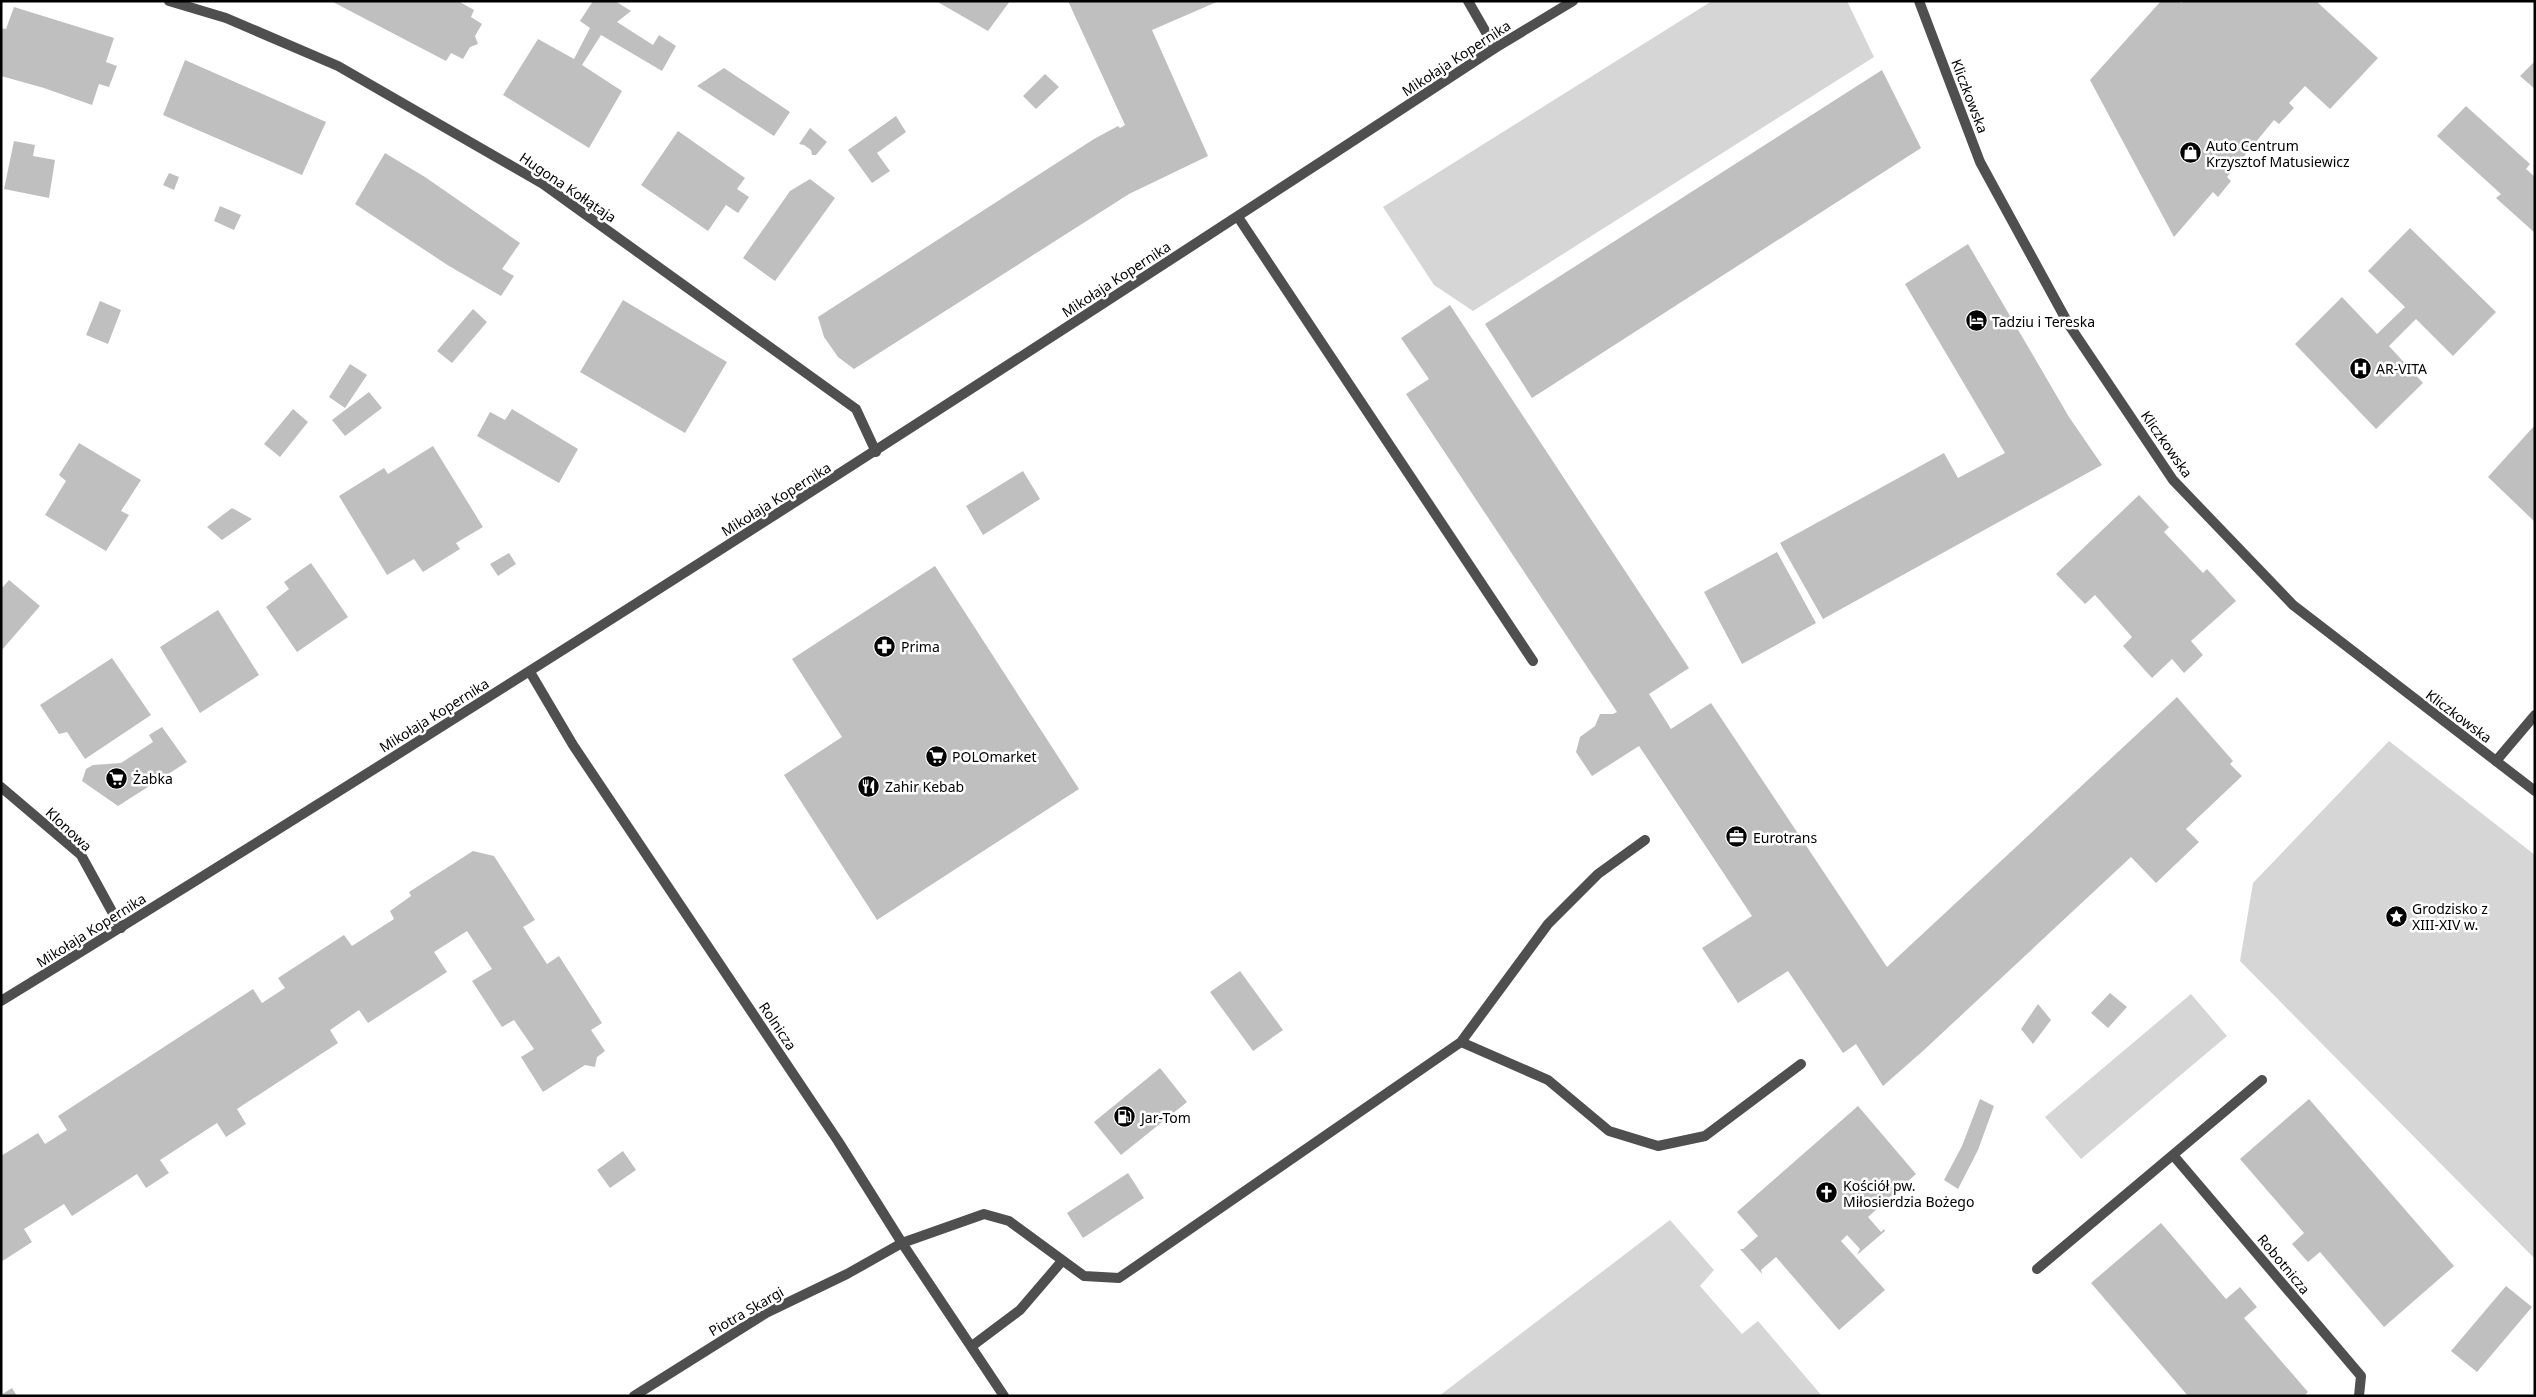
<svg xmlns="http://www.w3.org/2000/svg" width="2536" height="1397" font-family="'Noto Sans',sans-serif">
	<rect width="100%" height="100%" fill="#fff"/>
	<path fill="#d6d6d6" d="M 1712,1 L 1847,1 L 1874,57 L 1473,311 L 1434,285 L 1383,207 Z
		M 2389,741 L 2535,855 L 2535,1259 L 2240,961 L 2253,883 Z
		M 2191,994 L 2227,1036 L 2081,1159 L 2045,1117 Z
		M 1670,1220 L 1714,1270 L 1700,1286 L 1742,1334 L 1758,1321 L 1822,1396 L 1439,1396 Z"/>
	<path fill="#bfbfbf" d="M 331,1 L 458,1 L 474,10 L 471,17 L 482,24 L 475,36 L 478,44 L 470,47 L 463,59 L 451,53 L 446,61 Z
		M 593,1 L 615,1 L 631,11 L 617,22 L 653,45 L 659,35 L 676,46 L 662,71 L 601,35 L 582,65 L 622,91 L 589,148 L 503,95 L 538,39 L 574,59 L 590,28 L 580,21 Z
		M 936,1 L 1010,1 L 988,31 Z
		M 1068,1 L 1219,1 L 1152,30 L 1208,156 L 1129,194 L 854,369 L 838,357 L 824,337 L 818,317 L 1094,139 L 1118,126 L 1120,128 L 1125,125 Z
		M 2161,1 L 2179,1 L 2181,3 L 2183,1 L 2316,1 L 2378,58 L 2330,109 L 2305,86 L 2289,103 L 2294,108 L 2279,124 L 2274,120 L 2227,177 L 2231,181 L 2218,197 L 2213,192 L 2174,237 L 2090,80 Z
		M 14,7 L 114,38 L 106,62 L 117,66 L 109,87 L 99,84 L 92,105 L 44,88 L 1,76 L 1,28 L 6,29 Z
		M 185,60 L 326,122 L 302,175 L 163,115 Z
		M 2535,61 L 2535,89 L 2520,76 Z
		M 724,68 L 790,112 L 774,136 L 697,86 Z
		M 1882,70 L 1921,148 L 1532,398 L 1485,324 Z
		M 1045,74 L 1059,87 L 1036,109 L 1023,96 Z
		M 2466,106 L 2530,164 L 2526,169 L 2535,177 L 2535,233 L 2496,198 L 2501,194 L 2437,136 Z
		M 896,116 L 906,132 L 877,153 L 890,171 L 872,183 L 848,150 Z
		M 810,128 L 827,142 L 816,155 L 812,155 L 811,150 L 804,145 L 799,144 Z
		M 678,131 L 745,178 L 737,189 L 749,197 L 738,213 L 726,205 L 708,231 L 641,185 Z
		M 14,141 L 35,145 L 33,156 L 55,160 L 49,198 L 4,189 Z
		M 385,153 L 425,177 L 520,243 L 502,269 L 514,276 L 501,296 L 449,266 L 355,204 Z
		M 169,173 L 179,177 L 174,190 L 163,185 Z
		M 810,179 L 835,198 L 775,281 L 743,258 L 790,191 Z
		M 220,206 L 241,215 L 234,230 L 214,221 Z
		M 2410,228 L 2496,312 L 2453,356 L 2416,319 L 2389,346 L 2423,383 L 2376,429 L 2295,344 L 2342,297 L 2377,334 L 2405,307 L 2368,271 Z
		M 1968,244 L 2069,417 L 2102,465 L 1823,619 L 1780,543 L 1944,453 L 1958,478 L 2005,453 L 1905,284 Z
		M 623,300 L 727,362 L 685,433 L 580,372 Z
		M 100,301 L 121,310 L 108,344 L 86,335 Z
		M 1450,305 L 1689,668 L 1649,694 L 1671,729 L 1711,703 L 1887,967 L 2177,697 L 2233,761 L 2230,764 L 2242,776 L 2186,829 L 2199,842 L 2156,883 L 2131,857 L 1924,1050 L 1883,1086 L 1856,1044 L 1843,1053 L 1788,971 L 1738,1003 L 1702,948 L 1752,916 L 1639,746 L 1592,776 L 1576,752 L 1580,737 L 1595,726 L 1600,714 L 1613,714 L 1617,712 L 1406,394 L 1429,379 L 1401,338 Z
		M 473,309 L 487,322 L 452,363 L 437,351 Z
		M 350,364 L 367,375 L 345,408 L 329,397 Z
		M 369,392 L 382,408 L 345,436 L 332,420 Z
		M 293,409 L 308,422 L 280,457 L 264,444 Z
		M 512,409 L 578,449 L 559,483 L 477,436 L 490,412 L 505,420 Z
		M 2535,425 L 2535,522 L 2488,477 Z
		M 79,443 L 141,480 L 121,511 L 129,515 L 106,551 L 45,515 L 66,481 L 59,475 Z
		M 433,446 L 483,527 L 456,543 L 460,549 L 423,572 L 414,559 L 387,575 L 339,496 L 384,468 L 388,474 Z
		M 1023,471 L 1040,499 L 983,535 L 966,506 Z
		M 2139,495 L 2169,527 L 2164,532 L 2203,573 L 2207,569 L 2236,601 L 2191,641 L 2203,655 L 2184,673 L 2172,659 L 2152,678 L 2123,646 L 2132,637 L 2095,595 L 2085,604 L 2056,574 Z
		M 232,508 L 252,519 L 222,540 L 207,527 Z
		M 1777,552 L 1816,623 L 1742,664 L 1704,592 Z
		M 509,553 L 516,564 L 498,576 L 490,564 Z
		M 311,563 L 348,617 L 297,652 L 266,607 L 289,589 L 284,582 Z
		M 935,566 L 1079,789 L 877,920 L 784,775 L 842,737 L 792,659 Z
		M 9,580 L 40,606 L 1,651 L 1,585 L 3,587 Z
		M 218,610 L 259,675 L 200,713 L 160,647 Z
		M 112,658 L 151,715 L 85,759 L 67,732 L 59,734 L 40,705 Z
		M 162,727 L 187,762 L 118,806 L 82,781 L 86,769 L 93,765 L 121,763 L 153,742 L 149,735 Z
		M 473,851 L 494,856 L 535,920 L 523,927 L 547,964 L 559,956 L 602,1023 L 591,1030 L 605,1051 L 597,1057 L 595,1067 L 585,1065 L 543,1092 L 521,1057 L 534,1049 L 514,1020 L 502,1027 L 472,981 L 492,969 L 467,931 L 434,952 L 447,972 L 368,1023 L 359,1010 L 330,1030 L 338,1043 L 237,1109 L 246,1124 L 226,1137 L 217,1123 L 160,1160 L 169,1173 L 146,1188 L 137,1174 L 72,1216 L 64,1204 L 24,1229 L 32,1242 L 1,1262 L 1,1156 L 38,1133 L 45,1144 L 67,1130 L 58,1116 L 253,989 L 262,1003 L 285,988 L 278,978 L 344,935 L 352,946 L 394,919 L 390,911 L 411,896 L 409,892 Z
		M 1240,971 L 1283,1030 L 1253,1051 L 1210,992 Z
		M 2110,993 L 2127,1007 L 2108,1028 L 2091,1013 Z
		M 2038,1004 L 2051,1020 L 2033,1044 L 2021,1029 Z
		M 1160,1068 L 1187,1102 L 1121,1155 L 1094,1122 Z
		M 1980,1099 L 1994,1106 L 1978,1150 L 1958,1189 L 1944,1180 L 1962,1146 Z
		M 2309,1099 L 2454,1266 L 2384,1327 L 2320,1252 L 2308,1262 L 2292,1244 L 2304,1233 L 2240,1159 Z
		M 1858,1106 L 1916,1174 L 1868,1217 L 1881,1232 L 1884,1229 L 1885,1231 L 1857,1255 L 1860,1249 L 1847,1235 L 1841,1241 L 1885,1290 L 1839,1330 L 1776,1257 L 1761,1270 L 1762,1274 L 1740,1249 L 1743,1249 L 1758,1236 L 1737,1212 Z
		M 623,1151 L 636,1170 L 610,1188 L 597,1170 Z
		M 1128,1173 L 1144,1198 L 1083,1238 L 1067,1213 Z
		M 2161,1223 L 2226,1299 L 2240,1287 L 2257,1307 L 2244,1318 L 2308,1392 L 2304,1396 L 2188,1396 L 2091,1283 Z
		M 2506,1286 L 2532,1307 L 2477,1372 L 2451,1351 Z
		M 12,1388 L 17,1396 L 1,1396 L 1,1395 Z"/>
	<g fill="none" stroke-linecap="round" stroke-linejoin="round">
		<path stroke="#4f4f4f" stroke-width="10" d="M 1238,217 L 1533,661
			M 2496,761 L 2535,715
			M 1461,1042 L 1548,1080 L 1609,1131 L 1658,1146 L 1705,1136 L 1801,1064
			M 972,1346 L 1020,1310 L 1062,1261
			M 634,1396 L 766,1313 L 847,1274 L 902,1243 L 984,1214 L 1009,1221 L 1084,1276 L 1119,1278 L 1461,1042 L 1548,924 L 1598,874 L 1645,840"/>
		<path stroke="#4f4f4f" stroke-width="10" d="M 169,1 L 226,18 L 338,66 L 543,184 L 856,409 L 876,452
			M 1468,1 L 1495,48
			M 1919,1 L 1980,162 L 2069,325 L 2173,480 L 2293,605 L 2535,791
			M 530,672 L 573,745 L 838,1141 L 902,1243 L 1004,1396
			M 1,787 L 81,855 L 121,928
			M 2173,1155 L 2361,1376 L 2359,1396
			M 2037,1269 L 2262,1080"/>
		<path stroke="#4f4f4f" stroke-width="10" d="M 1,1001 C 504,692 1001,372 1495,48 L 1573,1"/>
	</g>
	<defs>
		<symbol id="shop-disc" viewBox="-11 -11 22 22"><circle r="9.5" fill="#000" stroke="#fff"/><path d="M-5-2.5h2.3a2.7 3.5 0 0 1 5.4 0H5L5.5 6h-11ZM-1.5-2.5h3a1.5 2.3 0 0 0-3 0Z" fill="#fff"/></symbol>
		<symbol id="hotel-disc" viewBox="-11 -11 22 22"><circle r="9.5" fill="#000" stroke="#fff"/><path d="M-6-4.5h1.5V1H6V5H4.5V3h-9V5H-6ZM-4 0a1.8 1.8 0 1 1 3.6 0ZM.5 0V-2.5h3Q6-2.5 6 0Z" fill="#fff"/></symbol>
		<symbol id="hospital-disc" viewBox="-11 -11 22 22"><circle r="9.5" fill="#000" stroke="#fff"/><path d="M-5-5h3v3.5h4V-5h3V5h-3V1.5h-4V5h-3Z" fill="#fff"/></symbol>
		<symbol id="pharmacy-disc" viewBox="-11 -11 22 22"><circle r="9.5" fill="#000" stroke="#fff"/><path d="M-2-6h4v4h4v4h-4v4h-4v-4h-4v-4h4Z" fill="#fff"/></symbol>
		<symbol id="supermarket-disc" viewBox="-11 -11 22 22"><circle r="9.5" fill="#000" stroke="#fff"/><path d="M-6-5.5h2.5l.6 2H6L4.5 2H-2.5L-4.4-4H-6ZM-1.5 3.2a1.3 1.3 0 1 0 .1 0ZM3 3.2a1.3 1.3 0 1 0 .1 0Z" fill="#fff"/></symbol>
		<symbol id="restaurant-disc" viewBox="-11 -11 22 22"><circle r="9.5" fill="#000" stroke="#fff"/><path d="M-5-6h1v4h1v-4h1v4h1v-4h1v5L-1.5 .5V6h-2V.5L-5-1ZM5-6V6H3V1.5H1.5Q1.5-4 5-6Z" fill="#fff"/></symbol>
		<symbol id="office-disc" viewBox="-11 -11 22 22"><circle r="9.5" fill="#000" stroke="#fff"/><path d="M-6-3h4V-5.5h4V-3h4V5H-6ZM-1-4.5V-3h2v-1.5ZM-6 0V1H6V0Z" fill="#fff"/></symbol>
		<symbol id="sight-disc" viewBox="-11 -11 22 22"><circle r="9.5" fill="#000" stroke="#fff"/><path d="M0-6L1.8-2.2L6-1.7L2.9 1.2L3.7 5.4L0 3.3L-3.7 5.4L-2.9 1.2L-6-1.7L-1.8-2.2Z" fill="#fff"/></symbol>
		<symbol id="fuel-disc" viewBox="-11 -11 22 22"><circle r="9.5" fill="#000" stroke="#fff"/><path d="M-5.5-6h7V0h2V4h1.3V-2.5L3-4.5l.8-.8L6-3V5H2.5V1h-1V6h-7ZM-4.2-4.7v3.2H.2V-4.7Z" fill="#fff"/></symbol>
		<symbol id="church-disc" viewBox="-11 -11 22 22"><circle r="9.5" fill="#000" stroke="#fff"/><path d="M-1.2-6h2.4v3.5h3.3v2.4h-3.3V6h-2.4V-.1h-3.3v-2.4h3.3Z" fill="#fff"/></symbol>
	</defs>
	<g fill-rule="evenodd">
		<use href="#shop-disc" x="2178" y="140" width="25" height="25"/>
		<use href="#hotel-disc" x="1964" y="308" width="25" height="25"/>
		<use href="#hospital-disc" x="2348" y="356" width="25" height="25"/>
		<use href="#pharmacy-disc" x="872" y="634" width="25" height="25"/>
		<use href="#supermarket-disc" x="924" y="744" width="25" height="25"/>
		<use href="#supermarket-disc" x="104" y="766" width="25" height="25"/>
		<use href="#restaurant-disc" x="856" y="774" width="25" height="25"/>
		<use href="#office-disc" x="1724" y="824" width="25" height="25"/>
		<use href="#sight-disc" x="2384" y="904" width="25" height="25"/>
		<use href="#fuel-disc" x="1112" y="1104" width="25" height="25"/>
		<use href="#church-disc" x="1814" y="1180" width="25" height="25"/>
	</g>
	<g text-anchor="middle" dominant-baseline="central" stroke-width="5" stroke-linejoin="round" paint-order="stroke">
		<g font-size="14" fill="#000" stroke="#fff">
			<text transform="translate(1456 58) rotate(-33)">Mikołaja Kopernika</text>
			<text transform="translate(1970 96) rotate(69)">Kliczkowska</text>
			<text transform="translate(568 187) rotate(34)">Hugona Kołłątaja</text>
			<text transform="translate(1116 279) rotate(-33)">Mikołaja Kopernika</text>
			<text transform="translate(2167 444) rotate(55)">Kliczkowska</text>
			<text transform="translate(776 499) rotate(-32)">Mikołaja Kopernika</text>
			<text transform="translate(434 715) rotate(-32)">Mikołaja Kopernika</text>
			<text transform="translate(2459 716) rotate(37)">Kliczkowska</text>
			<text transform="translate(69 829) rotate(43)">Klonowa</text>
			<text transform="translate(91 930) rotate(-32)">Mikołaja Kopernika</text>
			<text transform="translate(778 1026) rotate(56)">Rolnicza</text>
			<text transform="translate(2284 1264) rotate(50)">Robotnicza</text>
			<text transform="translate(746 1311) rotate(-30)">Piotra Skargi</text>
		</g>
		<g font-size="14" fill="#000" stroke="#fff" text-anchor="start">
			<text x="2206" y="145">Auto Centrum<tspan x="2206" dy="16">Krzysztof Matusiewicz</tspan></text>
			<text x="1992" y="321">Tadziu i Tereska</text>
			<text x="2376" y="368">AR-VITA</text>
			<text x="901" y="646">Prima</text>
			<text x="952" y="756">POLOmarket</text>
			<text x="133" y="778">Żabka</text>
			<text x="885" y="786">Zahir Kebab</text>
			<text x="1753" y="837">Eurotrans</text>
			<text x="2412" y="908">Grodzisko z<tspan x="2412" dy="16">XIII-XIV w.</tspan></text>
			<text x="1141" y="1117">Jar-Tom</text>
			<text x="1843" y="1185">Kościół pw.<tspan x="1843" dy="16">Miłosierdzia Bożego</tspan></text>
		</g>
	</g>
	<rect width="2536" height="1397" fill="none" stroke="#000000" stroke-width="5"/>
</svg>
